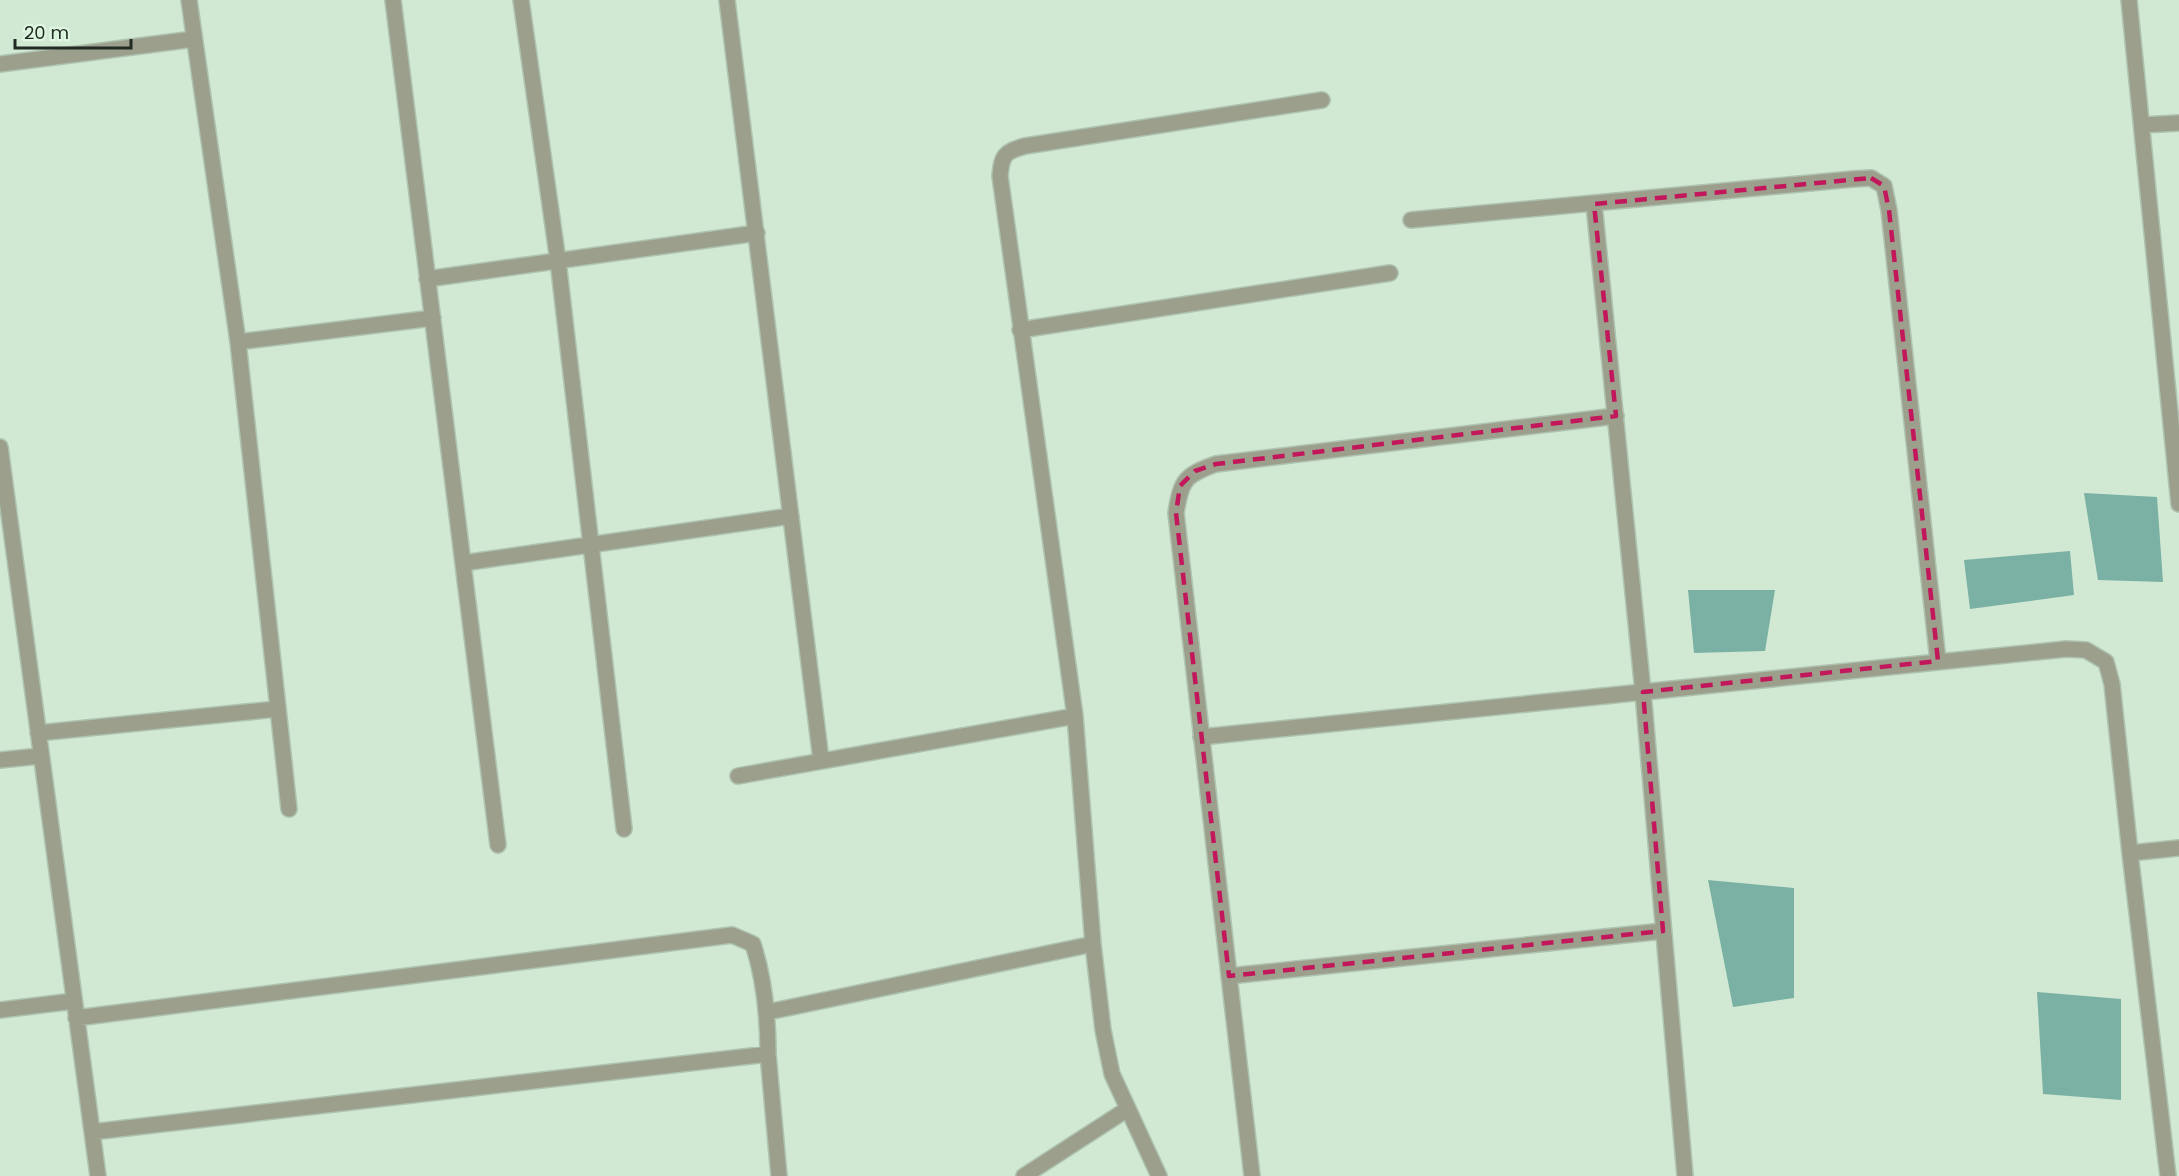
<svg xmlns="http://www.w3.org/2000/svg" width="2179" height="1176" font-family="Poppins,sans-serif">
	<rect width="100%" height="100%" fill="#d1e9d3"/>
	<path fill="#7ab1a4" d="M 2084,493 L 2157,497 L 2163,582 L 2098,580 Z
		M 2070,551 L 2074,595 L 1970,609 L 1964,560 Z
		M 1688,590 L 1775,590 L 1765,651 L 1694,653 Z
		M 1708,880 L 1794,888 L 1794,998 L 1733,1007 Z
		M 2037,992 L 2121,999 L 2121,1100 L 2043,1094 Z"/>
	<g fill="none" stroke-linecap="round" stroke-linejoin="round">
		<defs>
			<path id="minor" d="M 189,0 L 238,342 L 289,809
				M 393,0 L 498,845
				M 521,0 L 558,261 L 624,829
				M 727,0 L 821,760
				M 2129,0 L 2179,504
				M 0,64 L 194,39
				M 2142,125 L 2179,123
				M 1594,204 L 1643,692 L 1685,1176
				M 1411,220 L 1853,179 L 1871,178 L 1884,186 L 1889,210 L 1938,661
				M 427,279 L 757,233
				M 1020,330 L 1390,273
				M 238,342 L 433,318
				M 0,447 L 98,1176
				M 463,563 L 791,516
				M 1075,716 L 1000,176 C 1002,155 1004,152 1025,146 L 1322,100
				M 38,733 L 277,709
				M 1201,737 L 2066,649 L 2086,650 L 2106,662 L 2112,684 L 2130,853
				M 0,760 L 40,756
				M 738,776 L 1075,716 L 1093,944 L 1103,1030 L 1112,1074 L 1159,1176
				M 1229,976 L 1663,931
				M 0,1010 L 74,1001
				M 768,1012 L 1093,944
				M 76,1018 L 732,935 L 753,944 C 765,981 768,1016 768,1054
				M 92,1132 L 768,1054 L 779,1176
				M 1024,1176 L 1126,1110
				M 1252,1176 L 1176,513 C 1181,480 1185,475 1216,464 L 1616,416
				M 2168,1176 L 2130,853 L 2179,848"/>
		</defs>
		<use href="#minor" stroke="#aec3b0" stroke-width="18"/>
		<use href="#minor" stroke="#9b9f8c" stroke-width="15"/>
	</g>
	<path fill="none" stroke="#c2185b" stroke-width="4.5" stroke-dasharray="12 8" stroke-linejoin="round" d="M 1871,178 L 1884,186 L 1889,210 L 1938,661 L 1643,692 L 1663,931 L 1229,976 L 1176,513 L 1180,486 L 1195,471 L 1216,464 L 1616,416 L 1594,204 Z"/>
	<path d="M15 39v9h116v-9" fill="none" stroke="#222b23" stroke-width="3"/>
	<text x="24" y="39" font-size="18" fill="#222b23" stroke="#def7e0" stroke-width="4.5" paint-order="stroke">20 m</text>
</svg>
